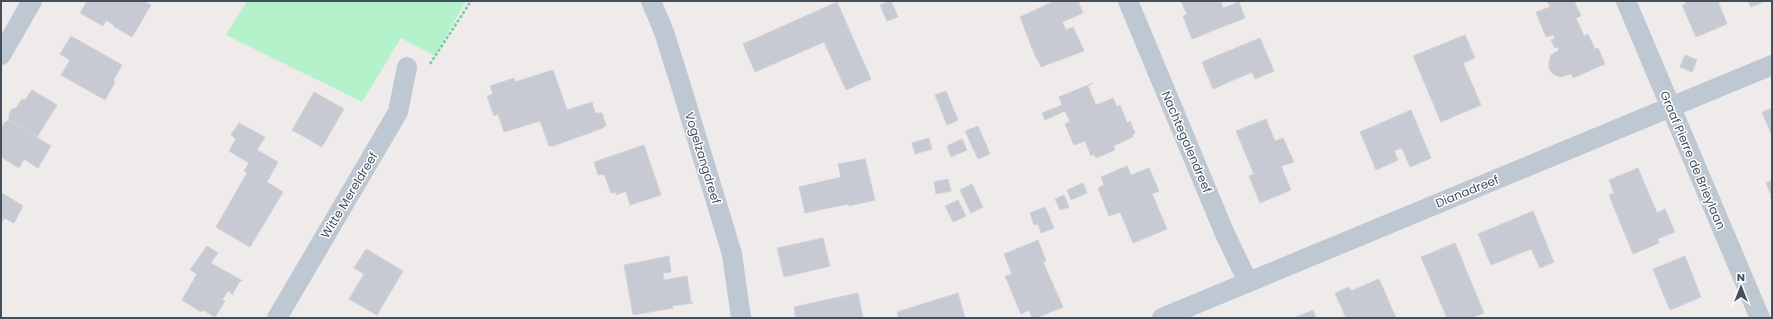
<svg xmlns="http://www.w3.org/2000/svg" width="1773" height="319" font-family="Poppins,sans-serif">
	<rect width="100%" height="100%" fill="#efebeb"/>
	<path fill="#b4f2cc" d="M 247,1 L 466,1 L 435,56 L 401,38 L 362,102 L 226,35 Z"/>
	<path fill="#c7cad2" stroke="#cfd2d8" d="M 87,1 L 143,1 L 151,5 L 132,37 L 113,26 L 114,25 L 106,20 L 103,26 L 80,13 Z
		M 891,1 L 898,17 L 887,21 L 880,5 Z
		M 1054,1 L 1078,1 L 1083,13 L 1062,22 L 1066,30 L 1073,27 L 1084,51 L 1041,67 L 1037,58 L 1036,58 L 1020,17 Z
		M 1181,1 L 1221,1 L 1223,8 L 1239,2 L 1245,18 L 1192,39 L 1183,16 L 1187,14 Z
		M 1552,1 L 1574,1 L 1581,16 L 1576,18 L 1584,36 L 1588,34 L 1595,49 L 1598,48 L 1605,64 L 1573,78 L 1571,74 L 1560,77 L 1553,74 L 1549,69 L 1549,62 L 1551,55 L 1559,50 L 1558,47 L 1555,48 L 1551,40 L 1555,38 L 1553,35 L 1546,37 L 1536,12 L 1550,7 L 1548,2 Z
		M 1685,1 L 1718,1 L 1727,24 L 1696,37 L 1682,5 L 1686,4 Z
		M 1748,1 L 1766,1 L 1751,7 Z
		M 837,2 L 871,79 L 846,90 L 824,42 L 755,72 L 743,44 Z
		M 1465,35 L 1475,58 L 1463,63 L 1481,105 L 1441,122 L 1413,56 Z
		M 71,36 L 122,65 L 113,81 L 115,82 L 105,100 L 61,75 L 70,60 L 60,54 Z
		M 1260,38 L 1274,71 L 1255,79 L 1252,72 L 1213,89 L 1202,62 Z
		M 1685,55 L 1697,60 L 1692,72 L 1680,67 Z
		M 553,70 L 567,110 L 592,102 L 595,113 L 602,113 L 606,126 L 603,127 L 603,128 L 553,146 L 549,146 L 540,121 L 504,132 L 498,114 L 494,116 L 487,96 L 493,94 L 490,86 L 514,78 L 515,82 Z
		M 1093,83 L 1088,86 L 1096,105 L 1113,98 L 1117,107 L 1120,105 L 1127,123 L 1130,121 L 1135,133 L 1132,135 L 1133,137 L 1113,146 L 1115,150 L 1096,158 L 1094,154 L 1091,156 L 1085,141 L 1074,145 L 1065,124 L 1070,122 L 1065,111 L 1045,120 L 1042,113 L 1062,105 L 1059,97 Z
		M 32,90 L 57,105 L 37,137 L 9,120 L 9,114 L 12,109 L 16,108 L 22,99 L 25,100 Z
		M 946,91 L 958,120 L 947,125 L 935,95 Z
		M 314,92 L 344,109 L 322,147 L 292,130 Z
		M 1772,108 L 1772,136 L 1762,112 Z
		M 1411,110 L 1431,158 L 1410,167 L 1402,148 L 1394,151 L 1398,160 L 1376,170 L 1360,132 Z
		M 1266,119 L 1275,141 L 1283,138 L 1294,162 L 1281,166 L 1291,190 L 1260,203 L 1249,176 L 1254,174 L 1236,131 Z
		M 9,120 L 51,146 L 38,168 L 24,159 L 19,168 L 1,157 L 1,128 L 4,123 Z
		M 239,123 L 265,137 L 257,150 L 278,162 L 267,182 L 283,192 L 250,247 L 216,227 L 247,173 L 244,171 L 249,163 L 229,151 L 236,139 L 231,135 Z
		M 978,126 L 990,154 L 978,159 L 965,131 Z
		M 929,138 L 932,149 L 915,154 L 912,143 Z
		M 962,139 L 967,150 L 951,157 L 947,146 Z
		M 644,145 L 661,195 L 630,205 L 626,191 L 616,195 L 616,192 L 611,193 L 604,174 L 598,175 L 594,162 Z
		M 865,159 L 875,200 L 849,206 L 848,204 L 805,213 L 799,187 L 841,177 L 838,164 Z
		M 1127,166 L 1131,175 L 1149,168 L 1159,191 L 1152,194 L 1167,229 L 1133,243 L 1120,212 L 1109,216 L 1098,188 L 1104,185 L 1101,177 Z
		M 1638,168 L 1657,213 L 1665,209 L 1675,232 L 1657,239 L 1659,243 L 1633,254 L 1609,195 L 1614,193 L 1609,180 Z
		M 948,179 L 951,191 L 936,194 L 934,182 Z
		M 1772,180 L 1772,197 L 1770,198 L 1771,195 L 1766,183 Z
		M 1083,183 L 1087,193 L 1071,200 L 1067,190 Z
		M 972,184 L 983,207 L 971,213 L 960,190 Z
		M 2,193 L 23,206 L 14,223 L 4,218 L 1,224 Z
		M 1064,195 L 1069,207 L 1060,210 L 1055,199 Z
		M 958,200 L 966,216 L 953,222 L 945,206 Z
		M 1045,207 L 1054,228 L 1041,233 L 1038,224 L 1034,225 L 1030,213 Z
		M 1533,211 L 1554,262 L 1540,268 L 1531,249 L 1491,265 L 1478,234 Z
		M 823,238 L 830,266 L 784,277 L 777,248 Z
		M 1038,240 L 1046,261 L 1043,262 L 1063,307 L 1036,318 L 1032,318 L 1029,310 L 1021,314 L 1005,276 L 1012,274 L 1004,254 Z
		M 1455,243 L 1484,313 L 1471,318 L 1447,318 L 1421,257 Z
		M 207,246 L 218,253 L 211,263 L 243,281 L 240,281 L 233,293 L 234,295 L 228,291 L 222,300 L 225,301 L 215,317 L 203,310 L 201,312 L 182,300 L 197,274 L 190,270 Z
		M 366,249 L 403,271 L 377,315 L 349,299 L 364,274 L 354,268 Z
		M 669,256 L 671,272 L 663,273 L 664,280 L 687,276 L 691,302 L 693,303 L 672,306 L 673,308 L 633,315 L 624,265 Z
		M 1685,256 L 1701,297 L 1670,310 L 1653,269 Z
		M 1379,279 L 1396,318 L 1346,318 L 1335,293 L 1349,287 L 1351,291 Z
		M 858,293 L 863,318 L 796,318 L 794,307 Z
		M 958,293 L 965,318 L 899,318 L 897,312 Z
		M 1313,310 L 1316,318 L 1294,318 Z"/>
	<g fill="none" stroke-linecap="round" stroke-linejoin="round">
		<path stroke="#6ad39f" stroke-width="2.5" stroke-dasharray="3 2" stroke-linecap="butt" d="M 430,64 L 471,1"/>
		<path stroke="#bdc8d3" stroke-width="20" d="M 651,1 L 664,32 L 681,86 L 732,254 L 741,318
			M 1128,1 L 1225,234 L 1248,282
			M 1626,1 L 1760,318
			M 1,55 L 32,1
			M 277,318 L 398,112 L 407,67
			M 1162,318 L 1772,65"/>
	</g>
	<g text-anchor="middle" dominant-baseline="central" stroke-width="3" stroke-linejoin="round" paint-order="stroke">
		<g font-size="12" fill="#434f5b" stroke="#fff">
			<text transform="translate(1187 142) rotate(67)">Nachtegalendreef</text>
			<text transform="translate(703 158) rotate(73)">Vogelzangdreef</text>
			<text transform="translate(1693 160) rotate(67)">Graaf Pierre de Brieylaan</text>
			<text transform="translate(1467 191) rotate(-22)">Dianadreef</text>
			<text transform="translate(349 195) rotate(-59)">Witte Mereldreef</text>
		</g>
	</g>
	<rect width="1773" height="319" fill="none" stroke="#434f5b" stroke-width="4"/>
	<g transform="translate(1741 287)" stroke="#ffffff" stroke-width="3" paint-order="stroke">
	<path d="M0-3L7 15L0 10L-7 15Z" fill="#434f5b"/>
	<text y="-6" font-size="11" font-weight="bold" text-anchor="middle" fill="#434f5b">N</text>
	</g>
</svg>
